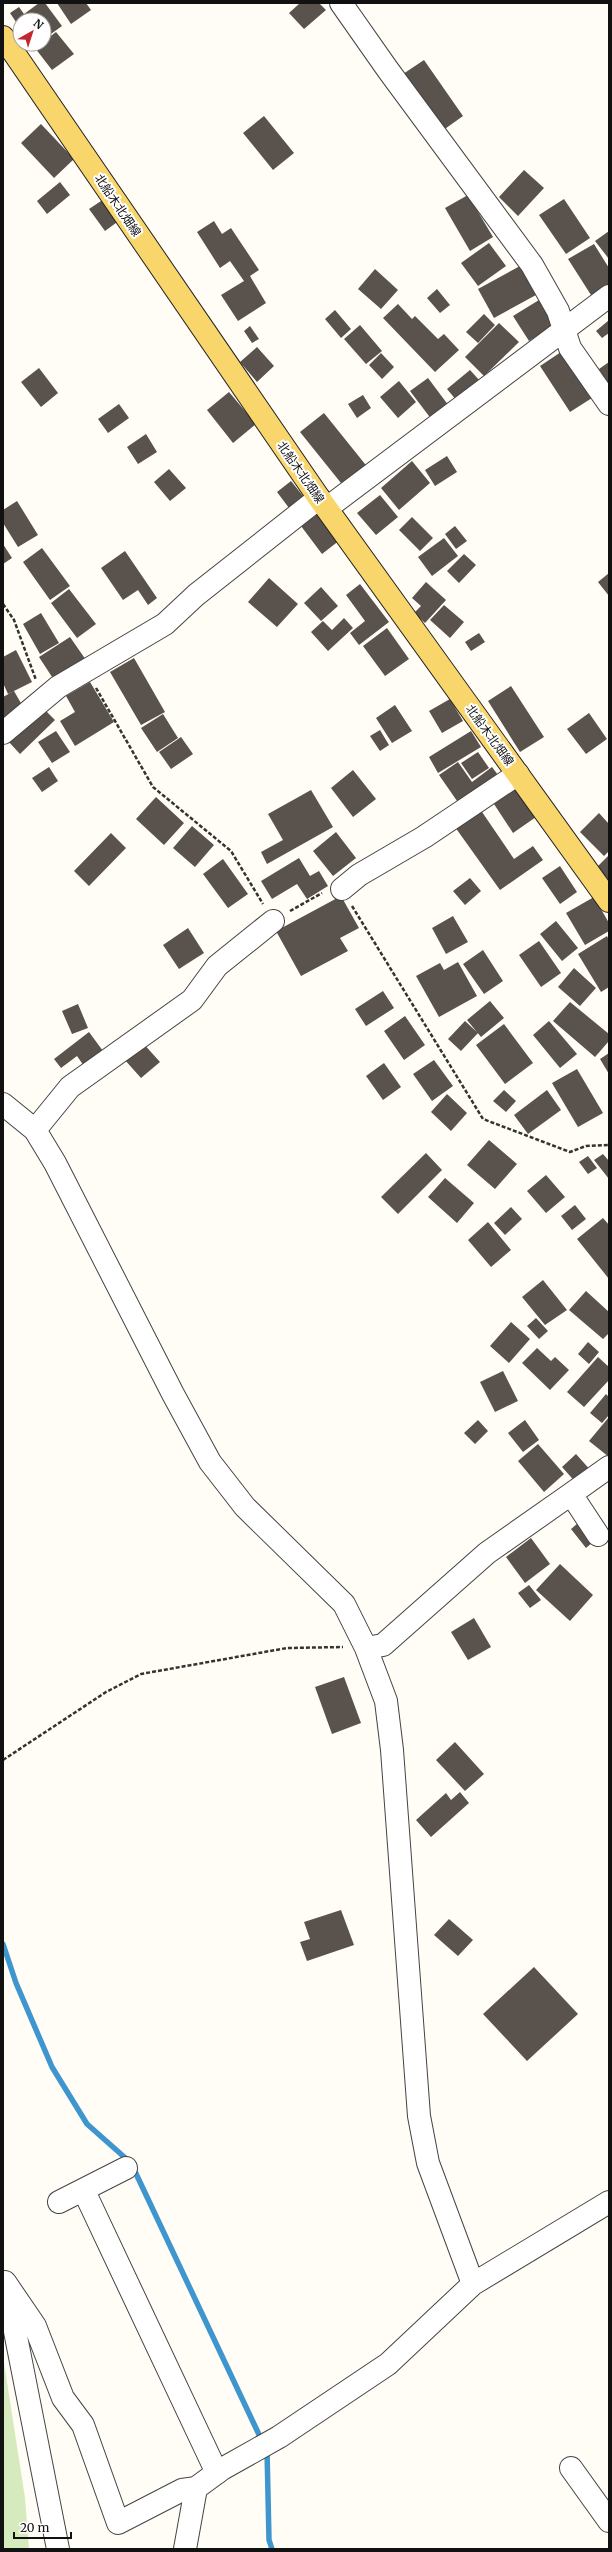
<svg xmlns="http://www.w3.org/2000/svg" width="612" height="2552" font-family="Merriweather,'Noto Sans JP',serif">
	<rect width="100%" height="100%" fill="#fffdf5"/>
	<path fill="#d5ebbd" d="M 3,2356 L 25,2498 L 29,2549 L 3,2549 Z"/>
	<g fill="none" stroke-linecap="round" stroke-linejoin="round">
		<path stroke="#3f96cf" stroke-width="5.5" d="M 3,1944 L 16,1983 L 52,2067 L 87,2124 L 131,2163 L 262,2441
			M 267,2450 L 269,2540 L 272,2549"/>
	</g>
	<path fill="#5a524d" d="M 39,3 L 45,3 L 62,26 L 44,39 L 44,20 L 20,20 L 20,28 L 10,13 L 19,7 L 24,14 Z
		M 57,3 L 86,3 L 91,10 L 71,24 Z
		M 300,3 L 319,3 L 326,10 L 304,29 L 289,13 Z
		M 56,32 L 74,54 L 52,70 L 35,48 L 44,44 L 44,41 Z
		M 424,60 L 463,116 L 442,131 L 403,74 Z
		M 264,116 L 294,153 L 273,170 L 243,133 Z
		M 41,124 L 74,159 L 54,178 L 21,143 Z
		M 524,170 L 544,188 L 518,216 L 499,197 Z
		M 60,182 L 70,195 L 47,214 L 37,201 Z
		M 468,195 L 493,237 L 470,251 L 445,208 Z
		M 104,199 L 120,220 L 105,231 L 89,209 Z
		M 564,199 L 590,238 L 566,254 L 539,215 Z
		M 214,221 L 222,234 L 231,228 L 259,270 L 250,276 L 266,303 L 238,321 L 221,295 L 244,281 L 230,261 L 220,268 L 197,232 Z
		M 609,231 L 609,259 L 595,241 Z
		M 489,243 L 506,266 L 478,286 L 461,263 Z
		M 594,244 L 609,268 L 609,284 L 591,295 L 568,259 Z
		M 520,266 L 536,295 L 494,318 L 478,289 Z
		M 375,269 L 398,290 L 381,309 L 358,289 Z
		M 437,289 L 450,305 L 440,313 L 427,298 Z
		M 539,300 L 555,325 L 529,341 L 513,316 Z
		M 398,304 L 412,319 L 415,316 L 438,339 L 444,334 L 459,350 L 435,372 L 383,318 Z
		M 335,310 L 351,329 L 341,338 L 325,319 Z
		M 484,314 L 495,325 L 478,343 L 466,332 Z
		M 609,320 L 609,333 L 602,338 L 596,331 Z
		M 499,323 L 519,342 L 484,376 L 465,357 Z
		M 360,325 L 382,351 L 366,364 L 344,339 Z
		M 250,326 L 259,339 L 252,343 L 244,331 Z
		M 257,347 L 274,366 L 257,382 L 240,362 Z
		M 561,352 L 592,398 L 570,412 L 540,366 Z
		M 381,353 L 394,367 L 382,379 L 369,365 Z
		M 609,362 L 609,385 L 599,369 Z
		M 39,368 L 58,393 L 41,407 L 21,382 Z
		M 470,370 L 480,381 L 457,401 L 447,389 Z
		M 428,378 L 449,406 L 432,420 L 410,391 Z
		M 399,381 L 416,402 L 398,418 L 380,397 Z
		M 229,392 L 256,424 L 233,443 L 207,410 Z
		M 363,395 L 371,408 L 357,418 L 348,404 Z
		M 119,404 L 129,418 L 108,433 L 98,419 Z
		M 324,413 L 369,469 L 345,488 L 300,432 Z
		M 146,434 L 157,452 L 138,464 L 127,447 Z
		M 447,456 L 457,472 L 435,486 L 425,470 Z
		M 412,461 L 430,483 L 399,510 L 381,488 Z
		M 169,469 L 186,488 L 170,501 L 154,482 Z
		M 291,481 L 307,501 L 292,512 L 277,492 Z
		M 380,495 L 398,517 L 376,535 L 357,513 Z
		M 17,501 L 38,535 L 18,547 L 3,523 L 3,510 Z
		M 319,513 L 340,540 L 322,554 L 301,526 Z
		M 412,517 L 433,538 L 420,551 L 399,530 Z
		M 455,526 L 467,541 L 456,549 L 445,534 Z
		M 444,538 L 458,556 L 432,576 L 418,557 Z
		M 3,544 L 12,558 L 3,564 Z
		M 42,548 L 70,586 L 50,600 L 23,562 Z
		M 125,551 L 157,598 L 148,605 L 138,590 L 123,600 L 101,568 Z
		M 464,554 L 476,565 L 459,583 L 447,571 Z
		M 609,573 L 609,596 L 598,582 Z
		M 269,578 L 298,604 L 277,627 L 248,602 Z
		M 426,582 L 446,600 L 425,623 L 414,613 L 421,606 L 412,598 Z
		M 360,584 L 389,622 L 359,645 L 350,633 L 365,621 L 346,595 Z
		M 321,587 L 338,606 L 321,621 L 304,603 Z
		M 69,589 L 96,624 L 77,638 L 51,603 Z
		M 444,605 L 464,622 L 450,638 L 430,620 Z
		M 41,613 L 59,643 L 40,654 L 23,624 Z
		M 344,618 L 353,628 L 328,651 L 311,632 L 323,621 L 332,630 Z
		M 387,628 L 409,659 L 385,676 L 363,646 Z
		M 479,633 L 485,642 L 471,651 L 465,642 Z
		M 70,637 L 86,660 L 54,680 L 39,657 Z
		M 16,650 L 32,682 L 8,694 L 3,683 L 3,657 Z
		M 134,658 L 165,712 L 141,725 L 110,672 Z
		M 90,682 L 114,722 L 75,746 L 60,721 L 75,712 L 66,696 Z
		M 511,686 L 544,737 L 520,752 L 488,701 Z
		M 14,691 L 26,712 L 3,725 L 3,697 Z
		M 450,699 L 463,721 L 442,733 L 429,711 Z
		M 395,705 L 412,731 L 392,743 L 376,718 Z
		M 43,708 L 55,720 L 20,754 L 8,741 Z
		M 589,713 L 607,739 L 586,754 L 567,729 Z
		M 163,714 L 178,738 L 157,752 L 141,728 Z
		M 380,730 L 389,745 L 380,751 L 370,736 Z
		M 56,731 L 70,752 L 52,763 L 38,742 Z
		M 471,731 L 481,747 L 438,773 L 429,757 Z
		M 181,737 L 193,754 L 171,769 L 159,752 Z
		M 478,752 L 489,768 L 472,779 L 461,763 Z
		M 458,762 L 472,782 L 492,767 L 504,783 L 464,811 L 439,775 Z
		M 49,767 L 58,781 L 42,792 L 32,778 Z
		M 353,770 L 376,799 L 353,817 L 331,788 Z
		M 517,788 L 536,817 L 513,833 L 494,804 Z
		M 311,790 L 333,827 L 267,864 L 261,852 L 283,840 L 268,814 Z
		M 156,797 L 184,823 L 164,845 L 136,819 Z
		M 480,809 L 514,859 L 533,846 L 543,860 L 500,890 L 455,827 Z
		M 599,813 L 609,824 L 609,851 L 604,856 L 580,832 Z
		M 192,826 L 214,845 L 195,867 L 173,848 Z
		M 336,832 L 356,858 L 333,876 L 313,851 Z
		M 111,833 L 126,848 L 89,886 L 74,871 Z
		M 609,855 L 609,881 L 597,867 Z
		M 299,858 L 310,876 L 319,871 L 328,886 L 307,899 L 297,884 L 272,899 L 261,881 Z
		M 223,859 L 248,894 L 228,908 L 203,874 Z
		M 560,866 L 577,892 L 560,904 L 542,878 Z
		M 470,878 L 481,891 L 465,905 L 453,891 Z
		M 341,896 L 359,928 L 340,938 L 348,951 L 301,976 L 276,931 Z
		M 594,897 L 609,923 L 609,931 L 585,945 L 566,913 Z
		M 453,916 L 468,942 L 446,954 L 432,928 Z
		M 556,921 L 578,948 L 562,961 L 540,934 Z
		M 188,928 L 204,953 L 179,969 L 163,945 Z
		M 607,936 L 609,940 L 609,987 L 601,992 L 578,954 Z
		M 539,941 L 561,973 L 541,987 L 519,955 Z
		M 483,950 L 503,981 L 484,994 L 463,964 Z
		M 458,962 L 477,996 L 439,1017 L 416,976 L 440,963 L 444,970 Z
		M 574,968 L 596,988 L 580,1006 L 558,987 Z
		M 383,991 L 394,1008 L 366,1026 L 355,1009 Z
		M 490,1001 L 504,1018 L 481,1037 L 467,1020 Z
		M 570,1002 L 609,1034 L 609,1041 L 595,1057 L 553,1021 Z
		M 78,1004 L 88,1028 L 72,1034 L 62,1011 Z
		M 405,1016 L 425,1045 L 404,1060 L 384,1031 Z
		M 465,1021 L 478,1033 L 461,1051 L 448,1039 Z
		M 549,1021 L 577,1054 L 560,1068 L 533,1035 Z
		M 504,1024 L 533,1063 L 505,1084 L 476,1045 Z
		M 89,1032 L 103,1051 L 84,1066 L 77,1056 L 61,1068 L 54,1059 Z
		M 142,1042 L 160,1062 L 141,1078 L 124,1059 Z
		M 609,1053 L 609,1074 L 600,1059 Z
		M 434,1060 L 453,1086 L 432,1101 L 413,1074 Z
		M 384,1063 L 401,1087 L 383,1100 L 366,1076 Z
		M 577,1069 L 603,1113 L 578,1127 L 552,1083 Z
		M 504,1090 L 516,1101 L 506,1112 L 493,1101 Z
		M 547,1090 L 561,1110 L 528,1134 L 514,1115 Z
		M 447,1094 L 467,1113 L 451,1131 L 431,1112 Z
		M 489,1140 L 517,1164 L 495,1189 L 467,1165 Z
		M 426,1153 L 442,1170 L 398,1214 L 381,1197 Z
		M 603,1154 L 609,1161 L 609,1179 L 594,1160 Z
		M 588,1156 L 597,1168 L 588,1174 L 579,1162 Z
		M 546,1175 L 565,1197 L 546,1213 L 527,1191 Z
		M 445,1178 L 474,1203 L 457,1223 L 428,1197 Z
		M 575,1205 L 586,1219 L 572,1230 L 561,1216 Z
		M 511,1207 L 522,1219 L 505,1235 L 494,1223 Z
		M 603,1218 L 609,1225 L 609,1279 L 577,1239 Z
		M 488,1222 L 511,1250 L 491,1267 L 468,1240 Z
		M 543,1280 L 567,1310 L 545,1325 L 522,1297 Z
		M 586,1291 L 609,1312 L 609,1333 L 603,1339 L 569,1310 Z
		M 536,1318 L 548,1331 L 539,1339 L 527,1326 Z
		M 511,1322 L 530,1339 L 509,1363 L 490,1346 Z
		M 588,1342 L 599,1352 L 589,1364 L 578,1354 Z
		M 537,1348 L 551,1361 L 555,1357 L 569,1370 L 550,1390 L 522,1363 Z
		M 598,1357 L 609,1367 L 609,1380 L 584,1407 L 567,1392 Z
		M 503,1371 L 518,1401 L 495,1412 L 480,1382 Z
		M 606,1394 L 609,1397 L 609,1415 L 602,1423 L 590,1413 Z
		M 609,1417 L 609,1457 L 589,1441 Z
		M 478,1420 L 488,1431 L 475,1444 L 464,1433 Z
		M 525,1420 L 539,1440 L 523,1452 L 508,1433 Z
		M 538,1444 L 564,1474 L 544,1492 L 518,1461 Z
		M 576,1454 L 593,1473 L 579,1486 L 562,1467 Z
		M 584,1518 L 599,1537 L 586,1548 L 571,1529 Z
		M 531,1538 L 550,1564 L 525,1583 L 506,1557 Z
		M 560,1564 L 593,1595 L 570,1621 L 536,1590 Z
		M 529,1585 L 541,1600 L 530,1608 L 518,1593 Z
		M 474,1618 L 491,1647 L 468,1660 L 451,1632 Z
		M 344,1677 L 361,1723 L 332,1734 L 315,1687 Z
		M 455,1742 L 484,1774 L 465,1791 L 436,1760 Z
		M 460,1792 L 469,1803 L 431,1837 L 416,1820 L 446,1793 L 451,1800 Z
		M 341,1910 L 354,1945 L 307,1961 L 300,1942 L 310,1939 L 304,1922 Z
		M 449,1919 L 473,1940 L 458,1956 L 434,1935 Z
		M 534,1967 L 578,2014 L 527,2061 L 483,2014 Z"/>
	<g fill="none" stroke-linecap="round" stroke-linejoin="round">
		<defs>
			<path id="minor" d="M 341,3 L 388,70 L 532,265 L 558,311 L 570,348 L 609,404
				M 327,508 L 609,296
				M 3,733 L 58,687 L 165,624 L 196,595 L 319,498
				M 342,889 L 359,875 L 424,837 L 518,774
				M 3,1104 L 35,1130 L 55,1163 L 173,1394 L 210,1462 L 245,1507 L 344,1604 L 366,1648 L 386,1701 L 392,1750 L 419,2116 L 428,2163 L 473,2284
				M 35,1130 L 70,1087 L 192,1000 L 217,966 L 273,921
				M 571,1494 L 609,1467
				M 366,1648 L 383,1645 L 487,1553 L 571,1494 L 598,1535
				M 84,2191 L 217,2473
				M 59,2202 L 126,2168
				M 5,2282 L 35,2326 L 63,2398 L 83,2425 L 118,2523 L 182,2490 L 196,2488
				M 7,2291 L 58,2549
				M 571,2468 L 609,2521
				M 185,2549 L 196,2488 L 222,2469 L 279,2437 L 388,2364 L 473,2284 L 609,2202"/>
			<path id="major" d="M 3,37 L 319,498 L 609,901"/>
		</defs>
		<use href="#minor" stroke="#444" stroke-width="24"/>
		<use href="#major" stroke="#222" stroke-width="24"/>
		<path stroke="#333" stroke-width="2.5" stroke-dasharray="4 2" stroke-linecap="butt" d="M 3,604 L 14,620 L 36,680
			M 96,688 L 153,787 L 231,851 L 263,904
			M 352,906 L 483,1119 L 570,1152 L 586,1146 L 609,1145
			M 290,911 L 322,893
			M 3,1760 L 106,1692 L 141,1674 L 287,1648 L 343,1647"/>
		<use href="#minor" stroke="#fff" stroke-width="22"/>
		<use href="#major" stroke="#f9d66b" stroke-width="22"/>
	</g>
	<g text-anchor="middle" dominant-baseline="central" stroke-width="4" stroke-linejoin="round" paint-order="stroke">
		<g font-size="12" fill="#111" stroke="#fff">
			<text transform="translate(118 205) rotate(56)">北船木北畑線</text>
			<text transform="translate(301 472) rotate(55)">北船木北畑線</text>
			<text transform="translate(490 735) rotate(54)">北船木北畑線</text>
		</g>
	</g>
	<rect width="612" height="2552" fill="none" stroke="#111111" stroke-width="8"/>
	<g transform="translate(32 32) rotate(39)"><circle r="19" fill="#ffffff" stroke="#a0a0a0"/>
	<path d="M0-3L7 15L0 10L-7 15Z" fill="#c4262e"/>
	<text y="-6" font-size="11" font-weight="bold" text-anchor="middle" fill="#111111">N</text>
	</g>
	<path d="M14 2532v6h57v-6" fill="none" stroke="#111111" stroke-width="2"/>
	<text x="20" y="2532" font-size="12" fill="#111111" stroke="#ffffff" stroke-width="3" paint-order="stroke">20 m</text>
</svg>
